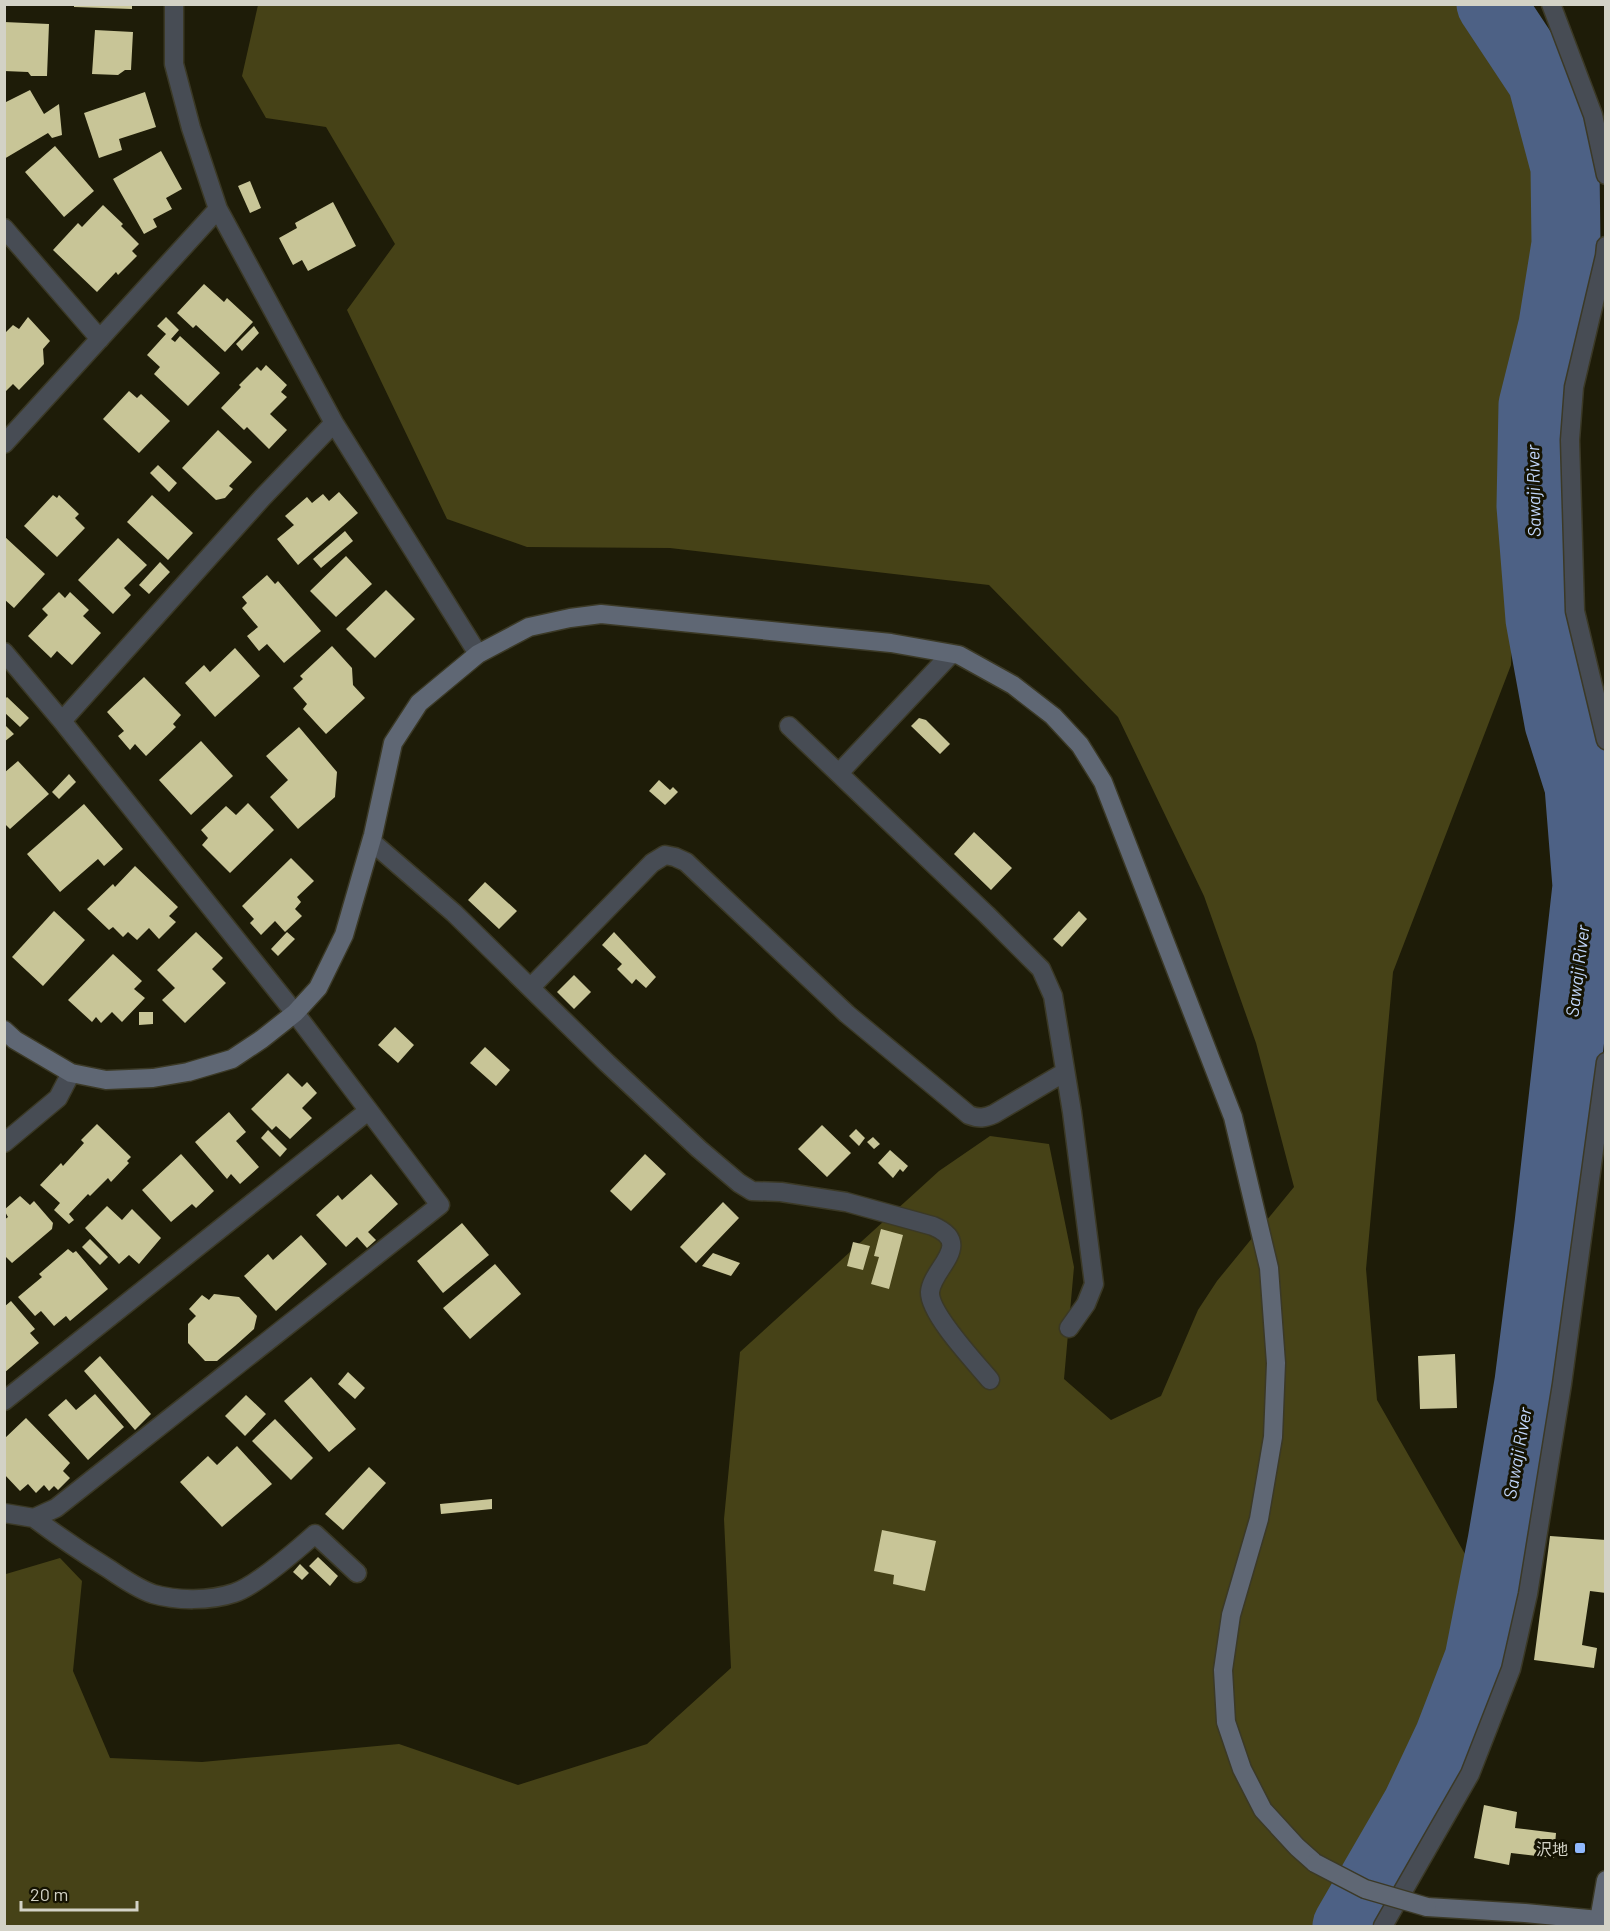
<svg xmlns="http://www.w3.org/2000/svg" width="1610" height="1931" font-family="Barlow,'Noto Sans JP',sans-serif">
	<rect width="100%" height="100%" fill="#1e1c08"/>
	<path fill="#464217" d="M 258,5 L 1466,5 L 1521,75 L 1527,110 L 1565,180 L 1519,415 L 1511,665 L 1393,972 L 1366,1269 L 1377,1400 L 1477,1575 L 1396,1806 L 1339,1926 L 5,1926 L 4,1576 L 6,1574 L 60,1558 L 82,1581 L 73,1671 L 110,1758 L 202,1762 L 399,1744 L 518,1785 L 647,1744 L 731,1668 L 724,1519 L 740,1352 L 939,1171 L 990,1136 L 1049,1144 L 1074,1267 L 1064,1379 L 1111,1420 L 1161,1396 L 1198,1310 L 1217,1281 L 1294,1187 L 1256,1043 L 1204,896 L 1118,717 L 989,585 L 670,548 L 527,547 L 447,519 L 347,310 L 395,244 L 326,127 L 266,118 L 242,76 Z"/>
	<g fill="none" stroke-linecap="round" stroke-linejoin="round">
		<path stroke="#4d6185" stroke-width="69" d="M 1347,1926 L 1417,1805 L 1449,1737 L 1479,1659 L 1502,1542 L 1529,1382 L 1549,1224 L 1587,886 L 1579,786 L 1559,723 L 1540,619 L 1531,506 L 1533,405 L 1553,325 L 1566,244 L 1565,167 L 1542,81 L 1491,4"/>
	</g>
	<path fill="#c8c597" d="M 74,4 L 132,4 L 132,9 L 74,7 Z
		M 4,22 L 49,24 L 47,76 L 31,76 L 28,72 L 4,71 Z
		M 95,30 L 133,32 L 131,70 L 125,70 L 118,75 L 92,74 Z
		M 30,90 L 44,114 L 59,104 L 62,135 L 52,138 L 48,133 L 4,159 L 4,103 Z
		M 145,92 L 156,127 L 119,139 L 122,150 L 99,158 L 84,113 Z
		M 55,146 L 94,191 L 64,217 L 25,172 Z
		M 161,151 L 182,189 L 166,198 L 172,209 L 153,219 L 157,227 L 144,234 L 113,179 Z
		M 250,181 L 261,208 L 250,213 L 238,186 Z
		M 333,202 L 356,246 L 308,271 L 302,260 L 293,265 L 279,238 L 297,228 L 295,223 Z
		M 103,205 L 123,224 L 121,226 L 139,244 L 132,251 L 137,256 L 118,275 L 116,272 L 97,292 L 53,250 L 78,223 L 82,227 Z
		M 204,284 L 224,302 L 227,298 L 253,322 L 225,352 L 196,325 L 193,328 L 177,313 Z
		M 28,317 L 50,341 L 43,349 L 44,364 L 19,390 L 13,384 L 4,393 L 4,334 L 13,325 L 19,329 Z
		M 166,317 L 179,330 L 171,339 L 175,342 L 180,336 L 220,373 L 188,406 L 154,374 L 160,367 L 147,355 L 166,334 L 157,326 Z
		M 254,326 L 259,333 L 242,351 L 236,344 Z
		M 266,365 L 287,385 L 281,392 L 287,397 L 270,414 L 287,430 L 269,449 L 247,427 L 244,430 L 221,408 L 241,387 L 239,385 L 257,367 L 261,371 Z
		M 129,391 L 137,398 L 141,394 L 170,421 L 139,453 L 103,419 Z
		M 218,430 L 252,462 L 229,486 L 233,489 L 225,498 L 216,500 L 182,468 Z
		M 158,465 L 177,483 L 169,492 L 150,473 Z
		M 339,492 L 358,513 L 298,565 L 277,539 L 294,525 L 285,516 L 307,497 L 312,503 L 323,494 L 329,501 Z
		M 53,495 L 57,498 L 59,495 L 79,514 L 75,518 L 85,528 L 57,557 L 24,526 Z
		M 152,495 L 193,533 L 168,560 L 127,522 Z
		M 345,531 L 353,541 L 321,568 L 313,559 Z
		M 4,536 L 45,574 L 14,608 L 4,599 Z
		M 118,538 L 147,565 L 124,588 L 131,595 L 113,614 L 78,580 Z
		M 346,556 L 372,584 L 336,617 L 310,591 Z
		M 160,562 L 170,572 L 149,594 L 139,585 Z
		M 267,575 L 275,584 L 278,581 L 321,631 L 284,663 L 267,644 L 259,651 L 247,636 L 258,627 L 242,608 L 247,603 L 242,597 Z
		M 386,590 L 415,619 L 375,658 L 346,629 Z
		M 59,592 L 65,598 L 70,592 L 89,610 L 83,616 L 101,633 L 72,665 L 57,651 L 51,658 L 28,636 L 48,615 L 42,609 Z
		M 332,646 L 352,668 L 353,685 L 365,698 L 326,734 L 303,709 L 307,704 L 293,688 L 303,679 L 300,676 Z
		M 235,648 L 260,676 L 215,717 L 185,683 L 204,665 L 210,672 Z
		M 144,677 L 181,715 L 173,724 L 176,727 L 146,756 L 135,744 L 130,750 L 118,736 L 124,731 L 107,712 Z
		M 7,697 L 29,718 L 20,727 L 4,712 L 4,700 Z
		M 919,718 L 926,720 L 950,744 L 940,754 L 911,726 Z
		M 4,724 L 14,734 L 4,742 Z
		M 299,727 L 337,772 L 335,797 L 298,829 L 270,797 L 288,780 L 266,756 Z
		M 201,741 L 233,776 L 191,815 L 159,780 Z
		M 18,761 L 49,794 L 10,829 L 4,823 L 4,773 Z
		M 69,774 L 76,782 L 59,799 L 52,792 Z
		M 659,780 L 670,790 L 673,787 L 678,792 L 665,805 L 649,791 Z
		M 248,803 L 274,830 L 230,873 L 202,845 L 208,838 L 201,830 L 226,806 L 236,815 Z
		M 84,804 L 123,849 L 104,866 L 98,859 L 60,892 L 27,854 Z
		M 974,832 L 1012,868 L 991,890 L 954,854 Z
		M 291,858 L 314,881 L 297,897 L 301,902 L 295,909 L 302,916 L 285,932 L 275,921 L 261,935 L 250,923 L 254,919 L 242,906 Z
		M 135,866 L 178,907 L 169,916 L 176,922 L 159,939 L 149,928 L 137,940 L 128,932 L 123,937 L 113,927 L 109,930 L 87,909 L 113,884 L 115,887 Z
		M 485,882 L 517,911 L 499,929 L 468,900 Z
		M 54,911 L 85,940 L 43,986 L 12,957 Z
		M 1079,911 L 1087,919 L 1062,947 L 1053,939 Z
		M 196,932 L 223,958 L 212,969 L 226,983 L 185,1023 L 162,1000 L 175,988 L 157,970 Z
		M 287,932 L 295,939 L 278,956 L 271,949 Z
		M 614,932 L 656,977 L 646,988 L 636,979 L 632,984 L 617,969 L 622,964 L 602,945 Z
		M 113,954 L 142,981 L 134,989 L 145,998 L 122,1022 L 112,1012 L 101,1023 L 96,1017 L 92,1022 L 68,1000 Z
		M 574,975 L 591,992 L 574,1009 L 557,992 Z
		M 139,1012 L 153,1012 L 153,1024 L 139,1025 Z
		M 395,1027 L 414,1045 L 398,1063 L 378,1045 Z
		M 485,1047 L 510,1070 L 496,1086 L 470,1063 Z
		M 288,1073 L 302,1087 L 307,1082 L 317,1093 L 302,1108 L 312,1118 L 290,1139 L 276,1126 L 272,1130 L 251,1109 Z
		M 229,1112 L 246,1132 L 236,1141 L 259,1167 L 240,1184 L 231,1174 L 227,1179 L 195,1142 Z
		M 97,1124 L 131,1157 L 127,1161 L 129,1163 L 111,1182 L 108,1178 L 90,1196 L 88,1194 L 69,1214 L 74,1220 L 69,1224 L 54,1210 L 60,1203 L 40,1185 L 61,1163 L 63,1166 L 84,1143 L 81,1140 Z
		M 822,1125 L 851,1153 L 827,1177 L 798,1149 Z
		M 856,1129 L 865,1138 L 859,1146 L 849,1136 Z
		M 268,1130 L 287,1149 L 280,1157 L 261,1138 Z
		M 873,1137 L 880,1144 L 874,1149 L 867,1142 Z
		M 890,1150 L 908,1166 L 903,1172 L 900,1169 L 893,1178 L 878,1163 Z
		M 181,1154 L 214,1191 L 196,1208 L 192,1204 L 171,1222 L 142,1190 Z
		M 645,1154 L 666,1174 L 631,1211 L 610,1191 Z
		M 371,1174 L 398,1204 L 368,1232 L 376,1240 L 367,1248 L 357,1237 L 346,1247 L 316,1215 L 338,1195 L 342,1200 Z
		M 20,1196 L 30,1205 L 34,1201 L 53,1223 L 52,1229 L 12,1263 L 4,1255 L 4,1220 L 8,1217 L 4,1210 Z
		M 723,1202 L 739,1218 L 696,1263 L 680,1247 Z
		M 107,1206 L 122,1220 L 132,1209 L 161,1238 L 139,1264 L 129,1255 L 119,1264 L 85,1228 Z
		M 462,1223 L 489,1255 L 443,1293 L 417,1261 Z
		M 881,1229 L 903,1235 L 889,1289 L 871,1284 L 879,1257 L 874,1256 Z
		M 301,1235 L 327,1264 L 276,1311 L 244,1276 L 268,1254 L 273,1260 Z
		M 90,1239 L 108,1257 L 100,1265 L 82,1247 Z
		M 853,1242 L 870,1246 L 863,1270 L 847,1266 Z
		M 68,1249 L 73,1253 L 76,1251 L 108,1289 L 70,1321 L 66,1316 L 54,1326 L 41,1311 L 35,1316 L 18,1297 L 42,1277 L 39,1274 Z
		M 713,1253 L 740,1263 L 731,1276 L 702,1266 Z
		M 495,1264 L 521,1294 L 470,1339 L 443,1308 Z
		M 214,1294 L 239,1297 L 257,1316 L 254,1329 L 235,1346 L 217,1361 L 205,1361 L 188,1343 L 188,1324 L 196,1316 L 189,1309 L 202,1295 L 209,1300 Z
		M 11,1301 L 35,1329 L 30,1333 L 39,1343 L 4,1373 L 4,1307 Z
		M 1455,1354 L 1457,1408 L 1420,1409 L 1418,1356 Z
		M 100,1356 L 151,1414 L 135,1430 L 84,1371 Z
		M 348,1372 L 365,1388 L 355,1399 L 338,1384 Z
		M 311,1377 L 356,1429 L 329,1452 L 284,1401 Z
		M 95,1394 L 124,1427 L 88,1460 L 48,1415 L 66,1399 L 76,1410 Z
		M 246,1395 L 266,1414 L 245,1436 L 225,1416 Z
		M 26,1418 L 70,1463 L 63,1471 L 70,1478 L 58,1490 L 54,1486 L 49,1491 L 44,1485 L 36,1493 L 28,1484 L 20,1491 L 4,1474 L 4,1439 Z
		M 275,1419 L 313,1458 L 291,1480 L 252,1441 Z
		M 237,1446 L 272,1484 L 222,1527 L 180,1482 L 208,1456 L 217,1465 Z
		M 369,1467 L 386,1483 L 343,1530 L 325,1514 Z
		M 492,1499 L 492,1509 L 441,1514 L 440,1504 Z
		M 882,1530 L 936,1541 L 925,1591 L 893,1584 L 894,1575 L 874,1571 Z
		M 1550,1536 L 1606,1540 L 1606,1593 L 1590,1591 L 1582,1645 L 1597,1648 L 1594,1668 L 1534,1660 Z
		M 318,1557 L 338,1576 L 330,1586 L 309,1566 Z
		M 300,1564 L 309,1573 L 302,1580 L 293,1572 Z
		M 1484,1805 L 1517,1812 L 1515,1828 L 1556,1833 L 1554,1858 L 1511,1853 L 1509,1865 L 1474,1858 Z"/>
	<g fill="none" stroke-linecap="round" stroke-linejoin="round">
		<defs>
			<path id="street" d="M 174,4 L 174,64 L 191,128 L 218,209 L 334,423 L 478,654
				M 1551,4 L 1593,115 L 1606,175
				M 4,228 L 100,339
				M 1606,246 L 1605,256 L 1574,387 L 1570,440 L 1575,611 L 1606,740
				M 4,444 L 218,209
				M 4,652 L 62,721 L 295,1013 L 440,1205 L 56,1508 L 34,1518 L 4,1513
				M 62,721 L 262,498 L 334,423
				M 789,726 L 987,915 L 1041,969 L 1053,996 L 1072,1112 L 1094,1284 L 1086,1304 L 1069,1328
				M 839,773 L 951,654
				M 372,842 L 454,913 L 607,1063 L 699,1149 L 739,1183 L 752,1191 L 781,1192 L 846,1202 L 933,1226 C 975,1244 932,1268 930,1292 C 929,1314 976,1363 990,1380
				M 531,987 L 652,863 L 665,855 L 675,857 L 686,862 L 847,1014 L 969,1115 C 979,1119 985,1118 994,1114 L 1065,1072
				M 4,1143 L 58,1098 L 71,1073
				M 4,1401 L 368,1111
				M 34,1518 C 58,1536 83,1553 109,1569 C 122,1578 138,1589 153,1594 C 177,1601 210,1601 234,1593 C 256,1586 297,1550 315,1534 L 357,1573
				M 1383,1926 L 1470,1774 L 1511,1669 L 1528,1594 L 1562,1384 L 1606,1062"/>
			<path id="secondary" d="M 4,1030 L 15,1040 L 71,1073 L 106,1080 L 153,1078 L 188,1072 L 232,1059 L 262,1039 L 295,1013 L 318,988 L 344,935 L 373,835 L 393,743 L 419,703 L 478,654 L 529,627 L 570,618 L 601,614 L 891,643 L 959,655 L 1013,685 L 1053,716 L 1080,745 L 1103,782 L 1233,1117 L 1269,1268 L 1276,1363 L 1273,1437 L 1259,1519 L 1231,1615 L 1223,1670 L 1226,1722 L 1242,1769 L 1263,1810 L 1297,1847 L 1315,1863
				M 1427,1907 L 1525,1913 L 1599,1920
				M 1598,1926 L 1606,1880"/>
		</defs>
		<use href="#street" stroke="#3b3926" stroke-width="21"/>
		<use href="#secondary" stroke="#3b3926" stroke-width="21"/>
		<use href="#street" stroke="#474c54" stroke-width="18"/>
		<use href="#secondary" stroke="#5f6774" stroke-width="18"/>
		<defs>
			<path id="secondary-bridge" d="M 1315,1863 L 1365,1889 L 1427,1907"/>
		</defs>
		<use href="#secondary-bridge" stroke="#3b3926" stroke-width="21" stroke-linecap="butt"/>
		<use href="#secondary-bridge" stroke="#5f6774" stroke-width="18"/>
	</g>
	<rect fill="#90b8fd" stroke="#151302" stroke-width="2" x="1574" y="1842" width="12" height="12" rx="3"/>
	<g text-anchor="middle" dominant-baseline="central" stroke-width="6" stroke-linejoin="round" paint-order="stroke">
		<g font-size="16" fill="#d3d2c6" stroke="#151302" text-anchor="end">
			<text x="1568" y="1848">沢地</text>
		</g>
		<g font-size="18" font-style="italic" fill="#c2d7fc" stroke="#151302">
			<text transform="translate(1533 491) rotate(-91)">Sawaji River</text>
			<text transform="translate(1577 971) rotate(-83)">Sawaji River</text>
			<text transform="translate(1517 1453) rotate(-80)">Sawaji River</text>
		</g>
	</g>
	<rect width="1610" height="1931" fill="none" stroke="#d3d2c6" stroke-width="12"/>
	<path d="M21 1901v9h116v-9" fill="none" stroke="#d3d2c6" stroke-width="3"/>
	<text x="30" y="1901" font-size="18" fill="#d3d2c6" stroke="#151302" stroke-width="4.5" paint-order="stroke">20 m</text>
</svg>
